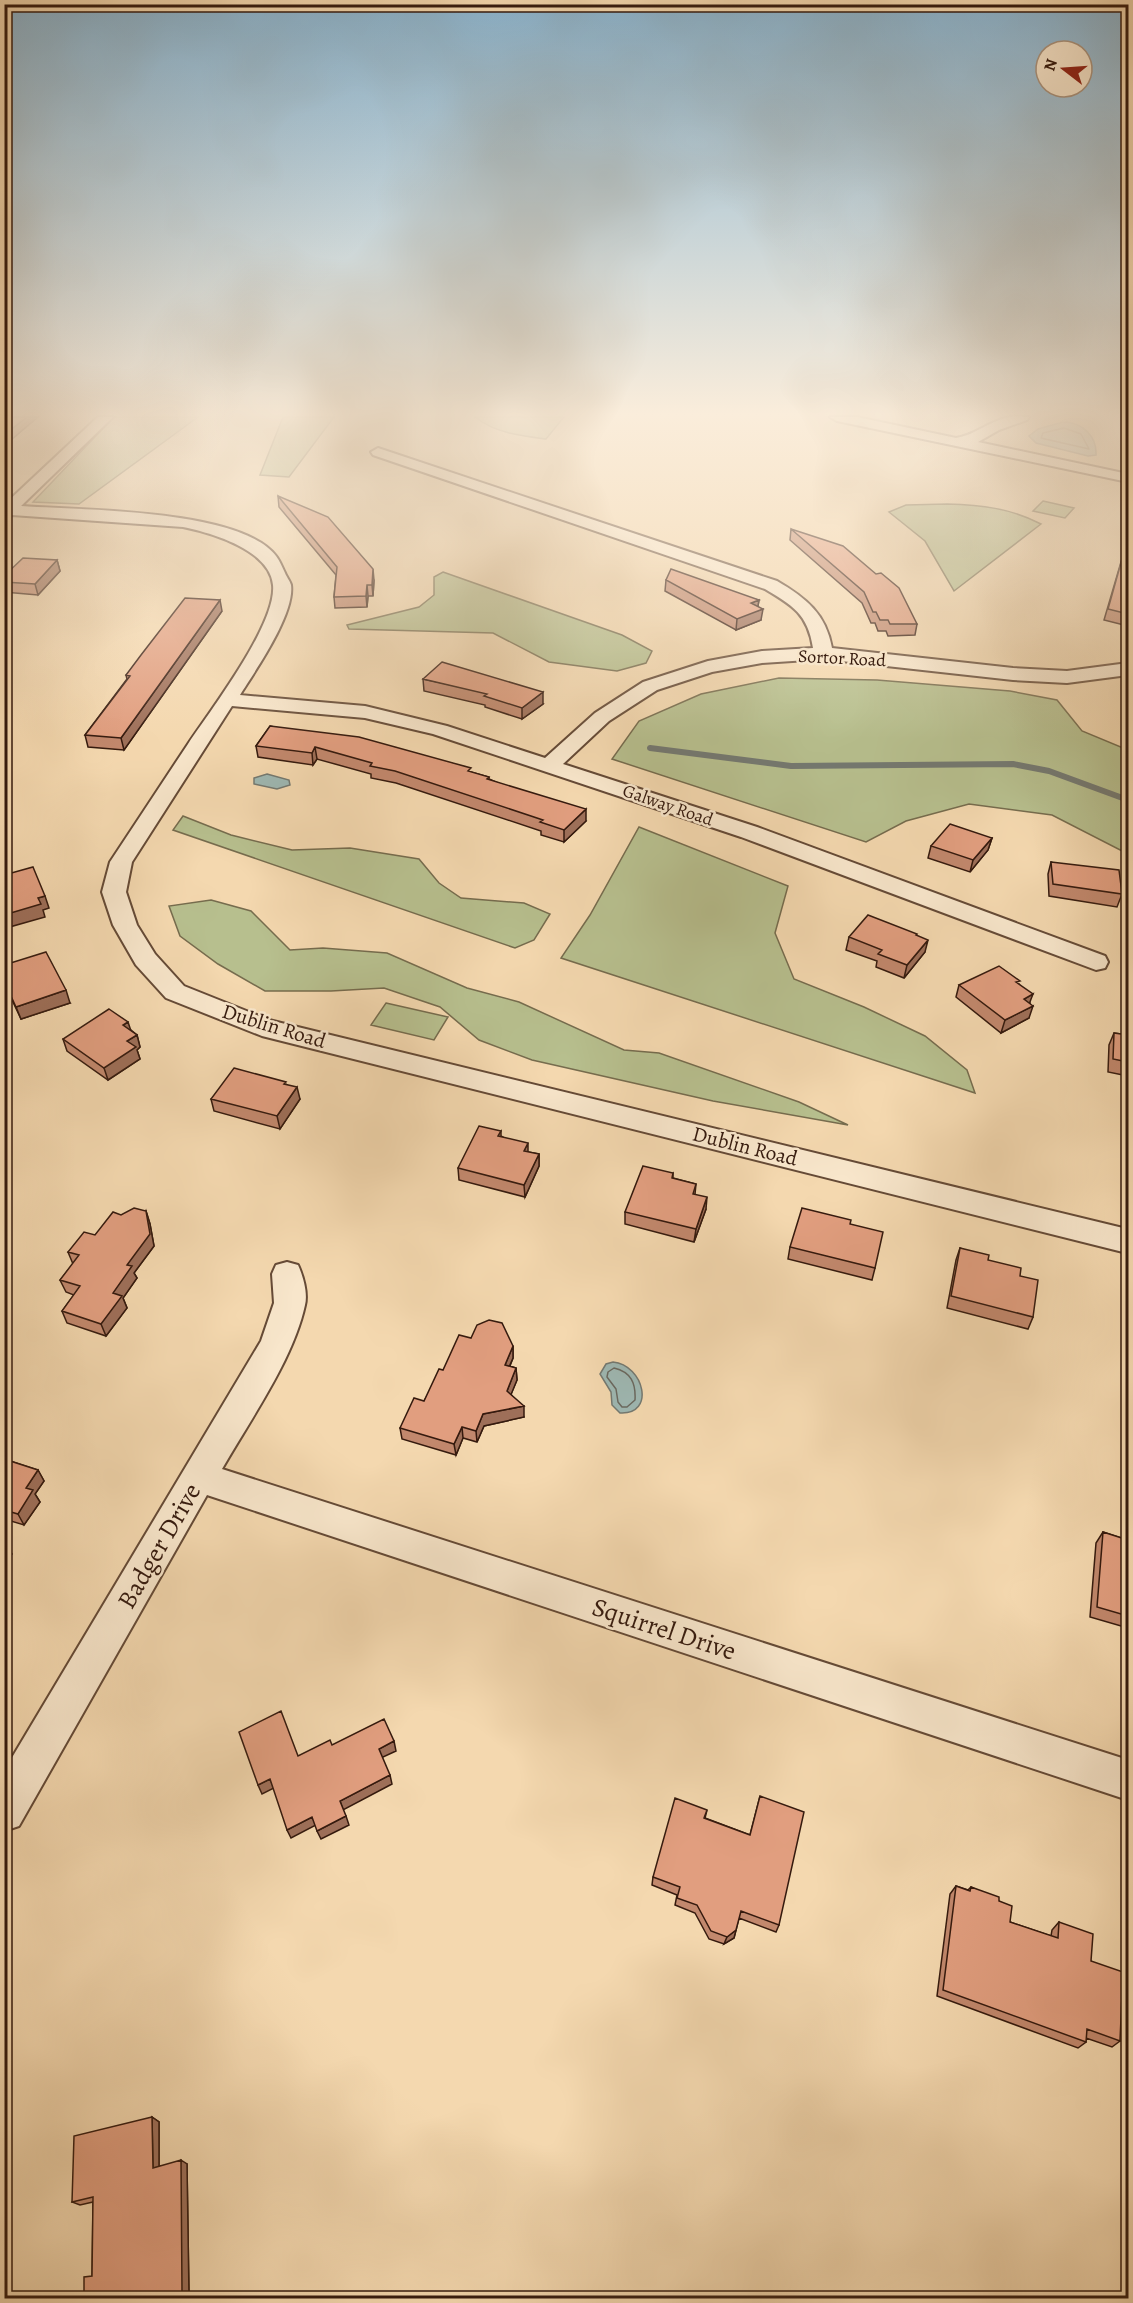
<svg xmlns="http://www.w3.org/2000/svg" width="1133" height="2303" font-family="Alegreya,serif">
	<rect width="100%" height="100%" fill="#f4d8af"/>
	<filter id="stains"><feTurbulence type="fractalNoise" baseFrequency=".00333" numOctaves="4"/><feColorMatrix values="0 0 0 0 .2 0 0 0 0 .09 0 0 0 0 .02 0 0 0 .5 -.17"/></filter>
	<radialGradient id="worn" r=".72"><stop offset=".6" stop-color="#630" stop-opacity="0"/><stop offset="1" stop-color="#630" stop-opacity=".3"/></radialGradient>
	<path fill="#b7bf8e" stroke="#766c4e" stroke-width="1.5" d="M 114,417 L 198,417 L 79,504 L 33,502 Z
		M 283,417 L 334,417 L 289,477 L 260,475 Z
		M 475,417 L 564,417 L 546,439 C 521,436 495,433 475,417 Z
		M 1043,501 L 1074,508 L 1065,518 L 1033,511 Z
		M 947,504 C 981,505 1010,508 1041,524 L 954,591 L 925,541 L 889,512 L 906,505 Z
		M 443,572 L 622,635 L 652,651 L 646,663 L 617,671 L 549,662 L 493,633 L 349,629 L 347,625 L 419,607 L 434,595 L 434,577 Z
		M 779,678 L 877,680 L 1010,691 L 1057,700 L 1082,731 L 1128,750 L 1128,854 L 1052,815 L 969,804 L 906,821 L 866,842 L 612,759 L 639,721 L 701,694 Z
		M 183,816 L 231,835 L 292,850 L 350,848 L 419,859 L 439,883 L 461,898 L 524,903 L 550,914 L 534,940 L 515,948 L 173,830 Z
		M 639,827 L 788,886 L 775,933 L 794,979 L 864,1007 L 925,1036 L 967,1070 L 975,1093 L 561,958 L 590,915 Z
		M 211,900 L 251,911 L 290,950 L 323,948 L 387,953 L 467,988 L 519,1002 L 624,1050 L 659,1053 L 799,1102 L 848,1125 L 713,1101 L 532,1060 L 479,1040 L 440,1007 L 384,988 L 331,991 L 265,991 L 218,964 L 180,936 L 169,906 Z
		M 386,1003 L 448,1017 L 434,1040 L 371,1025 Z"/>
	<path fill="#9eb8b3" stroke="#747971" stroke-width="1.5" d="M 1063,422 C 1082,422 1097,436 1096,455 L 1088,456 L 1036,443 L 1029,436 L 1038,429 Z
		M 267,774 L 289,780 L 290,785 L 277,789 L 254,784 L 254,778 Z
		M 613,1362 C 644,1365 656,1415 620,1413 L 612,1405 L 611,1392 L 600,1374 L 606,1364 Z"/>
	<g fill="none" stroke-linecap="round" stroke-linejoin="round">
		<path stroke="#6a6960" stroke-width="1.5" d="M 1064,428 L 1081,434 L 1089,449 L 1041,438 L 1043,433 Z
			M 614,1368 C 631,1372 636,1383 635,1400 L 627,1407 L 622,1407 L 618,1402 L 616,1389 L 607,1377 L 608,1372 Z"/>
		<path stroke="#747971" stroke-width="6" d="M 650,748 L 791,766 L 1013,764 L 1049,771 L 1128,800"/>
		<defs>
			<path id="minor" d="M 98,417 L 113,417 L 21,506 C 79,510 241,509 276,556 C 280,561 282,567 285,573 C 286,576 290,581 291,585 C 295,614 255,671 240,695 L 365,706 L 447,726 L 545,758 L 595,713 L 643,682 L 708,661 L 762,651 L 813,648 C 808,614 792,605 765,589 L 373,455 L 371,452 L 378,448 L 777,581 C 806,598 826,614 832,648 L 1013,668 L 1067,671 L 1128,663 L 1128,675 L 1067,683 L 1013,680 L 823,659 L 762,663 L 712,672 L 657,690 L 609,721 L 563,764 L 757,827 L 1105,956 L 1108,962 L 1105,968 L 1096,970 L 741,837 L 433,734 L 365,718 L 232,706 L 132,862 L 126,892 L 137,925 L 155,954 L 184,986 L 269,1020 L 1123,1228 L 1128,1230 L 1128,1250 L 1123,1252 L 262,1036 L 166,998 L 136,965 L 113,925 L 102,892 L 110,862 C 136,823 162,783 188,744 C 210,711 277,624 273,585 C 270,550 212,533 183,527 L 12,515 L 4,519 L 4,505 Z
				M 830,417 L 857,417 L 956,438 C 976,435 990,420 1010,417 C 1016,416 1023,417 1029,417 L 1027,420 L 999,430 L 978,442 L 1128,474 L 1128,482 L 837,421 Z
				M 287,1262 L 298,1265 C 303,1276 308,1293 305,1305 C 293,1360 250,1420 222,1469 L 1128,1760 L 1128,1800 L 207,1495 L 19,1826 L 4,1831 L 4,1771 L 261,1341 L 274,1303 L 272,1274 L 276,1265 Z"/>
		</defs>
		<use href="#minor" stroke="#654a36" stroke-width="4"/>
		<use href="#minor" fill="#f8e6cb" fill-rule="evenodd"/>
	</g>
	<path fill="#c2886d" stroke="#351a0e" stroke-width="1.5" d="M 278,496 L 374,580 L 373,596 L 368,596 L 367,607 L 335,608 L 334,597 L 336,575 L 279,507 Z
		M 791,529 L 917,624 L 915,635 L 888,636 L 886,631 L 878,631 L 875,623 L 871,623 L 862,603 L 790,540 Z
		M 1128,538 L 1128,626 L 1104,620 Z
		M 57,560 L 60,571 L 38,595 L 4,592 L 4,576 Z
		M 666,580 L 759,600 L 758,606 L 761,620 L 736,630 L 665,591 Z
		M 222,611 L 124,750 L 88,747 L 85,735 L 127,679 L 126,675 Z
		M 423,679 L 543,704 L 522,719 L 485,707 L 485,705 L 424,691 Z
		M 270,726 L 471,772 L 489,777 L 489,779 L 586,821 L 564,842 L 541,835 L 541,831 L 396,783 L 371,778 L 371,774 L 317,759 L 313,765 L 258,757 L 256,746 Z
		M 992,838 L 988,850 L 970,872 L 928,858 L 931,846 Z
		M 1051,862 L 1122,894 L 1117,907 L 1049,896 L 1048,874 Z
		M 917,936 L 925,952 L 904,978 L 876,967 L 877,961 L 846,950 L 849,937 Z
		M 4,965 L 70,1003 L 21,1019 L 4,983 Z
		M 1019,984 L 1030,1003 L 1029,1018 L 1001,1033 L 956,997 L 959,985 Z
		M 131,1030 L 137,1035 L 140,1047 L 137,1050 L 140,1059 L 108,1080 L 67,1051 L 63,1039 Z
		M 1114,1033 L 1128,1035 L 1128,1034 L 1128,1076 L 1108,1072 L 1109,1045 Z
		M 286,1084 L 300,1099 L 280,1129 L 214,1111 L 211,1099 Z
		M 501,1131 L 501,1136 L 528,1152 L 539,1154 L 539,1166 L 525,1197 L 459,1180 L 458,1168 Z
		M 673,1173 L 673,1178 L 696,1184 L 695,1194 L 706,1209 L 694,1242 L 625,1224 L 625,1212 Z
		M 146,1211 L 150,1224 L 154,1246 L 134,1273 L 137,1278 L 123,1298 L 127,1308 L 106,1336 L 67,1323 L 62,1311 L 74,1295 L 66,1292 L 60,1280 L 73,1264 L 68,1252 L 95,1235 L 121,1215 Z
		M 850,1224 L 875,1268 L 872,1280 L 788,1259 L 790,1247 Z
		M 960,1248 L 988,1260 L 1033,1317 L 1028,1329 L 947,1308 L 956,1260 Z
		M 471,1338 L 513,1346 L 513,1358 L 510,1366 L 516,1368 L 517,1380 L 511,1394 L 524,1417 L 484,1426 L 477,1442 L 463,1438 L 456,1455 L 402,1439 L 400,1428 L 424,1401 L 443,1370 Z
		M 4,1459 L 38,1470 L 44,1481 L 35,1494 L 40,1502 L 24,1525 L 4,1519 Z
		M 1103,1532 L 1128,1540 L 1128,1628 L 1090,1617 L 1096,1543 Z
		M 760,1796 L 779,1925 L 776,1932 L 739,1918 L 734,1938 L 724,1944 L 709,1939 L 695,1913 L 675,1905 L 677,1895 L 652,1885 L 653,1877 L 707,1810 L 705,1818 L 750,1835 Z
		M 956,1886 L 968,1890 L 971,1887 L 999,1901 L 1010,1922 L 1051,1936 L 1052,1930 L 1059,1922 L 1091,1961 L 1120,2041 L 1112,2047 L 1086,2038 L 1086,2042 L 1078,2048 L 937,1996 L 950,1894 Z
		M 152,2117 L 159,2122 L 159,2166 L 187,2164 L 189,2295 L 92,2276 L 93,2202 L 80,2205 L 72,2202 Z"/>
	<path fill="#9e6f59" stroke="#351a0e" stroke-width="1.5" d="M 27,417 L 38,417 L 4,446 L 4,435 Z
		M 57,560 L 60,571 L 38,595 L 35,584 Z
		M 373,569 L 374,580 L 373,596 L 372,585 Z
		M 367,585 L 368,596 L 367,607 L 366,596 Z
		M 220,600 L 222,611 L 124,750 L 121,738 Z
		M 759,600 L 757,611 L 763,609 L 761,620 L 736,630 L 737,619 L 751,603 Z
		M 543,692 L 543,704 L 522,719 L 522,708 Z
		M 315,747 L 317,759 L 313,765 L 312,753 Z
		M 586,809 L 586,821 L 564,842 L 564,830 Z
		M 992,838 L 988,850 L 970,872 L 973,860 Z
		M 45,896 L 49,908 L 43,910 L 45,917 L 6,928 L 4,924 L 4,915 L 38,898 Z
		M 928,940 L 925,952 L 904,978 L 907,965 Z
		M 66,990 L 70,1003 L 21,1019 L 16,1007 Z
		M 1033,994 L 1028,1007 L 1024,999 Z
		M 1033,1006 L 1029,1018 L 1001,1033 L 1005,1020 Z
		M 128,1022 L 132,1034 L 123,1025 Z
		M 137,1035 L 140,1047 L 137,1050 L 140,1059 L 108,1080 L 104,1068 L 127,1041 Z
		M 297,1087 L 300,1099 L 280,1129 L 277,1116 Z
		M 528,1143 L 528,1155 L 524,1151 Z
		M 539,1154 L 539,1166 L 525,1197 L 524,1185 Z
		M 707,1197 L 706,1209 L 694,1242 L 696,1229 Z
		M 146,1211 L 150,1224 L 154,1246 L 134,1273 L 137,1278 L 123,1298 L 127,1308 L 106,1336 L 101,1324 L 113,1293 L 127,1265 Z
		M 513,1346 L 513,1358 L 505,1376 L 505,1365 Z
		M 516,1368 L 517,1380 L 508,1402 L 507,1391 Z
		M 524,1406 L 524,1417 L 484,1426 L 477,1442 L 476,1431 L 483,1414 Z
		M 462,1427 L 463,1438 L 456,1455 L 454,1444 Z
		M 38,1470 L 44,1481 L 35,1494 L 40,1502 L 24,1525 L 18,1514 L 26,1488 Z
		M 4,1541 L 12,1554 L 4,1565 Z
		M 394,1741 L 396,1751 L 381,1758 L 379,1749 Z
		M 390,1775 L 392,1784 L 343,1810 L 340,1801 Z
		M 270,1779 L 274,1788 L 262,1794 L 258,1785 Z
		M 346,1816 L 349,1825 L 321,1839 L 317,1831 Z
		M 312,1817 L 316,1825 L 291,1838 L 287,1830 Z
		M 736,1930 L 734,1938 L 724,1944 L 727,1937 Z
		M 152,2117 L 159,2122 L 159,2172 L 153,2168 Z
		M 181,2160 L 187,2164 L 189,2295 L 175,2298 L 160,2298 Z"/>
	<path fill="#e19e7f" stroke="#351a0e" stroke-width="1.5" d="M 4,417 L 27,417 L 4,435 Z
		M 278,496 L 328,517 L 373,569 L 372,585 L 367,585 L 366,596 L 334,597 L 337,567 Z
		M 791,529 L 843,546 L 876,574 L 881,573 L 899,588 L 917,624 L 890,624 L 888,620 L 880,620 L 876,612 L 873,612 L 864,592 Z
		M 1128,538 L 1128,614 L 1108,609 Z
		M 23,558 L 57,560 L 35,584 L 4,582 L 4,576 Z
		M 671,569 L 759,600 L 751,603 L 763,609 L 737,619 L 666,580 Z
		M 185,598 L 220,600 L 121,738 L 85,735 L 130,676 L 126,675 L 141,655 Z
		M 442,662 L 543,692 L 522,708 L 484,696 L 487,694 L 423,679 Z
		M 270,726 L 359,737 L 471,768 L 468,771 L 489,777 L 487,779 L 586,809 L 564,830 L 540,822 L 543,820 L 395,771 L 370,766 L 372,763 L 315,747 L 312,753 L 256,746 Z
		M 950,824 L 992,838 L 973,860 L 931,846 Z
		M 1051,862 L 1119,870 L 1122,894 L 1053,884 Z
		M 33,867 L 45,896 L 38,898 L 41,904 L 4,915 L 4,875 Z
		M 868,915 L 917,934 L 916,935 L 928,940 L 907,965 L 878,954 L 882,950 L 849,937 Z
		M 46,952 L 66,990 L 16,1007 L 4,981 L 4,965 Z
		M 999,966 L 1020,981 L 1016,982 L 1033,994 L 1024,999 L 1033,1006 L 1005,1020 L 959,985 Z
		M 109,1009 L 128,1022 L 123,1025 L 137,1035 L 127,1041 L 136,1047 L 104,1068 L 63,1039 Z
		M 1114,1033 L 1128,1035 L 1128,1062 L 1113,1059 Z
		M 234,1068 L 286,1082 L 284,1084 L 297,1087 L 277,1116 L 211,1099 Z
		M 479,1126 L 501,1131 L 498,1136 L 528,1143 L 524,1151 L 539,1154 L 524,1185 L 458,1168 Z
		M 643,1166 L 673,1173 L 672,1178 L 696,1184 L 693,1194 L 707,1197 L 696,1229 L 625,1212 Z
		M 134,1208 L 146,1211 L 150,1234 L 127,1265 L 132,1266 L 113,1293 L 122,1296 L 101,1324 L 62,1311 L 80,1286 L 60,1280 L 79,1255 L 68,1252 L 84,1232 L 95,1235 L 113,1212 L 121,1215 Z
		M 802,1208 L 851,1220 L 850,1224 L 883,1232 L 875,1268 L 790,1247 Z
		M 960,1248 L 989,1255 L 988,1260 L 1021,1268 L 1020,1276 L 1038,1280 L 1033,1317 L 951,1296 Z
		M 489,1320 L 502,1323 L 513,1346 L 505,1365 L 516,1368 L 507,1391 L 524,1406 L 483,1414 L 476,1431 L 462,1427 L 454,1444 L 400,1428 L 414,1398 L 424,1401 L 439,1369 L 443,1370 L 459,1335 L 471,1338 L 477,1325 Z
		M 4,1459 L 38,1470 L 26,1488 L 33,1490 L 18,1514 L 4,1510 Z
		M 1103,1532 L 1128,1540 L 1128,1616 L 1097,1607 Z
		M 281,1711 L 298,1756 L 330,1740 L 332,1745 L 384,1719 L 394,1741 L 379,1749 L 390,1775 L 340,1801 L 346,1816 L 317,1831 L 312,1817 L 287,1830 L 270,1779 L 258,1785 L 239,1732 Z
		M 760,1796 L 804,1812 L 779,1925 L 741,1911 L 736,1930 L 727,1937 L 711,1931 L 697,1905 L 677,1898 L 680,1887 L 653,1877 L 675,1798 L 707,1810 L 704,1818 L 750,1835 Z
		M 956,1886 L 970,1891 L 971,1887 L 999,1897 L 999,1901 L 1012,1906 L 1010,1922 L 1058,1938 L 1059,1922 L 1093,1934 L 1091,1961 L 1123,1972 L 1120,2041 L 1087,2029 L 1086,2042 L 943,1990 Z
		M 152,2117 L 153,2168 L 181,2160 L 182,2292 L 160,2298 L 84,2298 L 84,2277 L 92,2276 L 93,2197 L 72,2202 L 74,2136 Z"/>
	<linearGradient id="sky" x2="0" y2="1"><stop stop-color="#8ab6d3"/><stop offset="0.56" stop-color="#faeddb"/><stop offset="1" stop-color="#faeddb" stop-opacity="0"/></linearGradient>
	<rect width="1133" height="739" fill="url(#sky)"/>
	<g text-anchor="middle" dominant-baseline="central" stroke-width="5" stroke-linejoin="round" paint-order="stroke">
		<g font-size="18" fill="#351a0e" stroke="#f8e6cb">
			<text transform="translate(842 658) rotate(3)">Sortor Road</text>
			<text transform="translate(668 805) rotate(19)">Galway Road</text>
		</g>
		<g font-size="21" fill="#351a0e" stroke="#f8e6cb">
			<text transform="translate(274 1026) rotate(17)">Dublin Road</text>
			<text transform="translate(745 1146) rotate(14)">Dublin Road</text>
		</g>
		<g font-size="26" fill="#351a0e" stroke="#f8e6cb">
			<text transform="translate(159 1546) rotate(-60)">Badger Drive</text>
			<text transform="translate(664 1629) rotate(18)">Squirrel Drive</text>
		</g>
	</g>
	<rect width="1133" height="2303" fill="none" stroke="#f4d8af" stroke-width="24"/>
	<rect x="6" y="6" width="1121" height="2291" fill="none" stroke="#351a0e" stroke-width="3"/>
	<rect x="12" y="12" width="1109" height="2279" fill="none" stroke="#351a0e" stroke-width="1.5"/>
	<g transform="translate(1064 69) rotate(287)"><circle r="28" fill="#f8e6cb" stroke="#aa947f" stroke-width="1.5"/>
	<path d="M0-4.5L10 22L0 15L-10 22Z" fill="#8f2418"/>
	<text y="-9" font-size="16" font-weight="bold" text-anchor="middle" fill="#351a0e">N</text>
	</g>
	<rect width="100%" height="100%" filter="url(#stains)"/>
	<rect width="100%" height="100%" fill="url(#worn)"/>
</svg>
